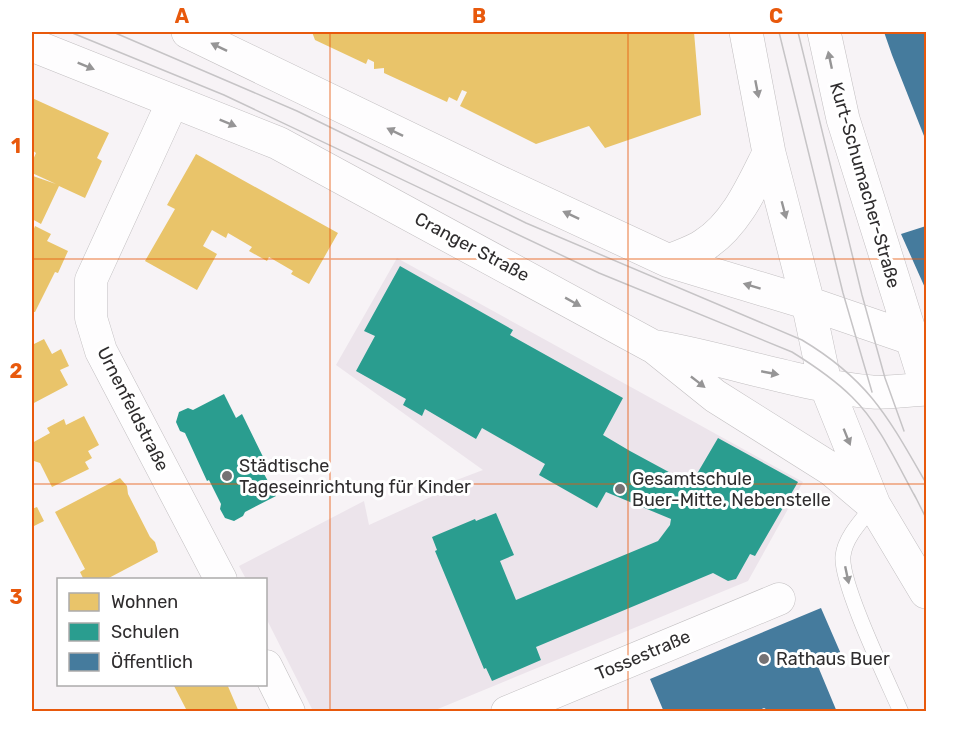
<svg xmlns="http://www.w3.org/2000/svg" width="958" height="743" font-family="Rubik,sans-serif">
	<rect width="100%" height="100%" fill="#f7f3f6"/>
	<path fill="#ece4eb" d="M 397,258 L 803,482 L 748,581 L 433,711 L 313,711 L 266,618 L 266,580 L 246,579 L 239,566 L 364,501 L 369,525 L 435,495 L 446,484 L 483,470 L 336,365 Z"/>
	<path fill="#e9c46a" d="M 312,32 L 694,32 L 701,115 L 605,148 L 589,126 L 536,144 L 460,106 L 467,92 L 462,90 L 457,101 L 449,97 L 447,102 L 384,73 L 384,68 L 374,69 L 374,62 L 368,59 L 366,64 L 315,40 Z
		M 32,98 L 109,133 L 97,158 L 102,161 L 85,198 L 59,186 L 41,224 L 32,219 L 32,179 L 33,176 L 56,184 L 32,173 L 32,162 L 36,153 L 32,150 Z
		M 196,154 L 338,233 L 309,284 L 291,274 L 293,271 L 269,257 L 267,261 L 249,251 L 252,247 L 228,233 L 226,238 L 212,230 L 203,246 L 217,254 L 197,290 L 145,261 L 175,209 L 167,205 Z
		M 35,226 L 51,234 L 47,241 L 68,251 L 58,273 L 55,272 L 35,312 L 32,312 L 32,234 Z
		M 44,339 L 52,354 L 61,349 L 69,366 L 60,370 L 68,385 L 32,404 L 32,345 Z
		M 84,416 L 99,445 L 88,451 L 92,458 L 85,462 L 89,469 L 52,487 L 40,463 L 34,461 L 32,457 L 32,443 L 50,433 L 47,428 L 64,419 L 66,425 Z
		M 120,478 L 127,486 L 128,494 L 150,537 L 155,542 L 158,552 L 105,580 L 84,580 L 80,572 L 85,569 L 55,512 Z
		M 37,507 L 44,521 L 32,527 L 32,509 Z
		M 173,684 L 227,684 L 239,712 L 181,712 L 186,709 Z"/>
	<path fill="#2a9d8f" d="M 400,266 L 513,330 L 510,335 L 623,398 L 603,435 L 630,451 L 691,484 L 718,438 L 798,482 L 755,556 L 750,554 L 736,579 L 728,581 L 713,573 L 536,647 L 541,660 L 492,681 L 486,668 L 484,669 L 435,551 L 437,550 L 432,537 L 475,519 L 476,521 L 496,513 L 514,555 L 500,561 L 516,600 L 658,541 L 670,525 L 671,519 L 606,492 L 597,508 L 539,475 L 545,464 L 482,428 L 476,439 L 425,409 L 422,416 L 403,405 L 406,399 L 356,371 L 375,336 L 364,331 Z
		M 224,394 L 236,418 L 242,414 L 269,469 L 263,472 L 276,496 L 245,512 L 243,516 L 234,521 L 225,518 L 220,509 L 221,504 L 209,480 L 207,481 L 185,433 L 180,431 L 176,422 L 179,412 L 188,408 L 193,410 Z"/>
	<path fill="#457b9d" d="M 884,32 L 926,32 L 926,141 L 892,55 Z
		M 926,226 L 926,290 L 901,234 Z
		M 821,608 L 841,654 L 817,664 L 837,712 L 771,712 L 764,708 L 755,712 L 664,712 L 650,679 Z"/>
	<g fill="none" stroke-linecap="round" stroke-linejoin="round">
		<defs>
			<path id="service" d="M 874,505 C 863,519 845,537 843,556 C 840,583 888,682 901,712"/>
			<path id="minor" d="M 173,101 L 91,280 L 91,318 L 101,351 L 221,580
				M 266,666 L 289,712
				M 507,712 L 779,599"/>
			<path id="secondary" d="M 188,32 L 499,182 L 669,261 L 808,303 L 910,338
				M 746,32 L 769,153 L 808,303 L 825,383 L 874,505 L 926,592
				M 824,32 L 843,119 L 926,384
				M 32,45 L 278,143 L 652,346 C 725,358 797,385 872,392 C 889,393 909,390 926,389
				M 669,261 C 680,256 694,252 704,245 C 736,225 753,185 769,153
				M 654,347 L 715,396 L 831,469 L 870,502"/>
		</defs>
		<use href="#service" stroke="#c2bfc1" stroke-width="16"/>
		<use href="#minor" stroke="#c2bfc1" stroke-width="33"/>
		<use href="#secondary" stroke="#c2bfc1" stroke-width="34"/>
		<use href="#service" stroke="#fefdfe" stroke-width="15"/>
		<use href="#minor" stroke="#fefdfe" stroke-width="32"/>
		<use href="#secondary" stroke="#fefdfe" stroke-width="33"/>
		<path stroke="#c6c4c6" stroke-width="1.5" d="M 70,32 L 224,95 L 599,273 L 792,352 C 813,365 834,379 852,397 C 880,424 898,466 917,500
			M 113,32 L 297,111 L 526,223 L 802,340 C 869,380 888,417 926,483
			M 779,32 L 843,293 L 872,392
			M 798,32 L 862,295 L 885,378 L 904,431
			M 914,494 L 926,518"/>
	</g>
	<defs><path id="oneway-solid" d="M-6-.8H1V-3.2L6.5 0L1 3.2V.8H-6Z" transform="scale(1.5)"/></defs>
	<g fill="#969596">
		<use href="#oneway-solid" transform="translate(219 47) rotate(-154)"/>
		<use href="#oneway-solid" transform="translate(830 60) rotate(-102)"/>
		<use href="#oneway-solid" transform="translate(86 66) rotate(22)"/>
		<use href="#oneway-solid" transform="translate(757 89) rotate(79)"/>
		<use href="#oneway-solid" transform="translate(228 123) rotate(22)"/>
		<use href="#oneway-solid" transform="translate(395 132) rotate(-154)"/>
		<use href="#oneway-solid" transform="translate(784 210) rotate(75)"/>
		<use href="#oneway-solid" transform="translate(571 215) rotate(-155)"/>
		<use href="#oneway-solid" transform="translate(752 286) rotate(-163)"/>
		<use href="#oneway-solid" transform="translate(573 302) rotate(29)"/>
		<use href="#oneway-solid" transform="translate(770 373) rotate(11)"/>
		<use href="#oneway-solid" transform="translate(698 382) rotate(38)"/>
		<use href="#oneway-solid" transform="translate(847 437) rotate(68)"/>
		<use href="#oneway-solid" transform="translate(847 575) rotate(78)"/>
	</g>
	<path fill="none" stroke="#e8590c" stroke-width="1.5" stroke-opacity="0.55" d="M 330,32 L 330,712M 628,32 L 628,712M 32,259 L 926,259M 32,484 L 926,484"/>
	<g fill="#757274" stroke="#fff" stroke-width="2">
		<circle cx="227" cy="476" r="6"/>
		<circle cx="620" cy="489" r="6"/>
		<circle cx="764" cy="659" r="6"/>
	</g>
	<g text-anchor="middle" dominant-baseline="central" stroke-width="6" stroke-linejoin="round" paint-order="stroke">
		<g font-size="18" fill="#2f2d2e" stroke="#fff">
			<text transform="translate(865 185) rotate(74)">Kurt-Schumacher-Straße</text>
			<text transform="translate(472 247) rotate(28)">Cranger Straße</text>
			<text transform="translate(133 409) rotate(63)">Urnenfeldstraße</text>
			<text transform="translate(643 655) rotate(-23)">Tossestraße</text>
		</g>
		<g font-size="18" fill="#2f2d2e" stroke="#fff" text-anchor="start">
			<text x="239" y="466">Städtische<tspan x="239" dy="21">Tageseinrichtung für Kinder</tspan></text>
			<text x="632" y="479">Gesamtschule<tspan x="632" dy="21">Buer-Mitte, Nebenstelle</tspan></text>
			<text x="776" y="659">Rathaus Buer</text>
		</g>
	</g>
	<rect width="958" height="743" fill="none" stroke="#ffffff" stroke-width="66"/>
	<rect x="57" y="578" width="210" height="108" fill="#ffffff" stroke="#acabab" stroke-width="1.5"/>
	<rect x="69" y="593" width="30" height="18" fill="#e9c46a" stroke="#acabab" stroke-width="1.5"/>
	<text x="111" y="608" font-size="18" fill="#2f2d2e">Wohnen</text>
	<rect x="69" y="623" width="30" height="18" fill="#2a9d8f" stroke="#acabab" stroke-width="1.5"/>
	<text x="111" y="638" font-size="18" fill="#2f2d2e">Schulen</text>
	<rect x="69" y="653" width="30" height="18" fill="#457b9d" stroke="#acabab" stroke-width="1.5"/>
	<text x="111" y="668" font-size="18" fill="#2f2d2e">Öffentlich</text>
	<rect x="33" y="33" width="892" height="677" fill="none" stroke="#e8590c" stroke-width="2"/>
	<g font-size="20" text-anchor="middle" font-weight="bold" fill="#e8590c">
		<text x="182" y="23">A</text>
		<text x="479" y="23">B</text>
		<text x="776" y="23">C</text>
		<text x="16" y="153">1</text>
		<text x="16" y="378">2</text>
		<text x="16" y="604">3</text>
	</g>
</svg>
